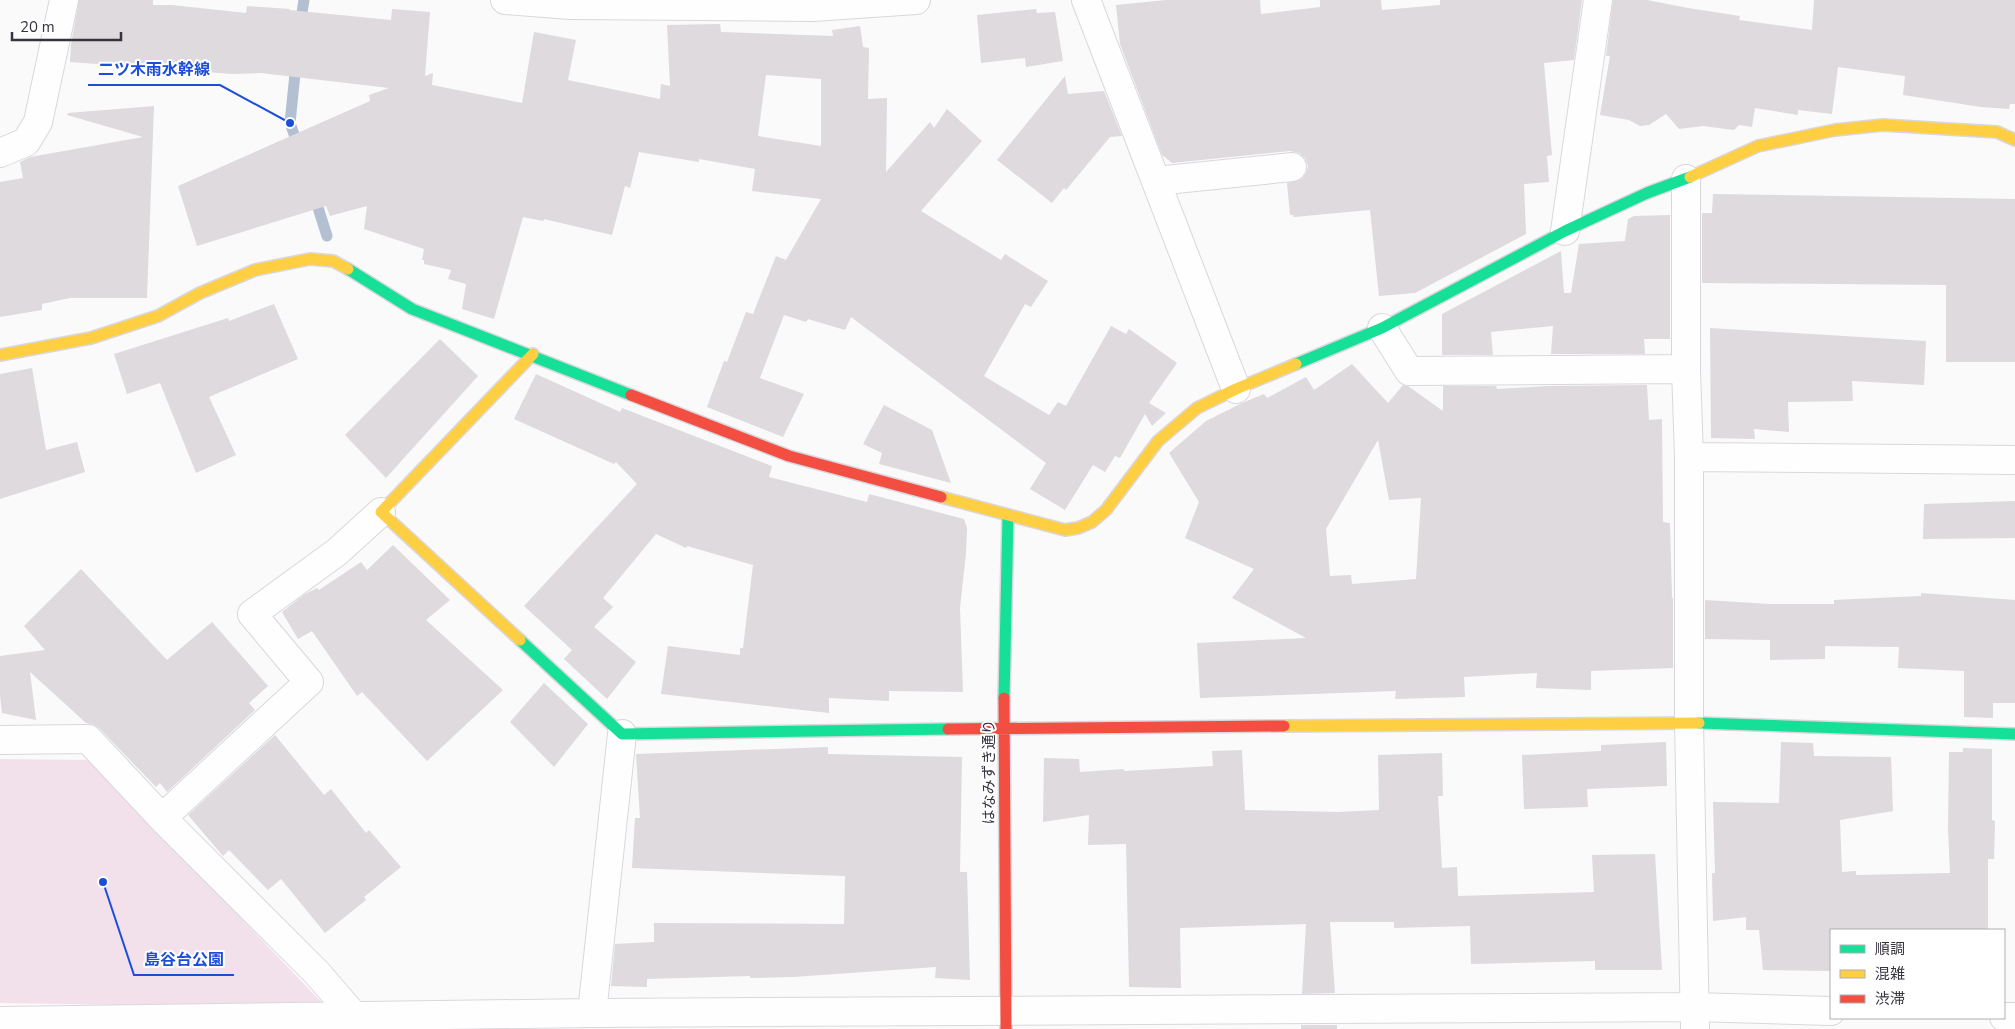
<svg xmlns="http://www.w3.org/2000/svg" width="2015" height="1029" font-family="'Nunito Sans','Noto Sans JP',sans-serif">
	<rect width="100%" height="100%" fill="#fafafa"/>
	<path fill="#f2e1eb" d="M 0,759 L 89,760 L 327,1008 L 0,1003 Z"/>
	<g fill="none" stroke-linecap="round" stroke-linejoin="round">
		<path stroke="#b3c0d2" stroke-width="11" d="M 300,25 L 304,0
			M 296,64 L 290,123 L 299,148
			M 314,195 L 327,236"/>
	</g>
	<path fill="#dedade" fill-rule="evenodd" d="M 79,0 L 153,0 L 153,5 L 172,5 L 246,13 L 247,6 L 290,9 L 289,10 L 391,20 L 392,9 L 430,12 L 425,76 L 433,73 L 432,85 L 522,103 L 534,32 L 576,40 L 568,80 L 660,99 L 661,84 L 670,86 L 667,25 L 720,24 L 721,32 L 833,36 L 832,30 L 860,26 L 863,47 L 869,48 L 868,99 L 887,98 L 886,172 L 930,122 L 934,128 L 947,109 L 982,141 L 921,211 L 1001,260 L 1005,254 L 1048,281 L 1031,307 L 1025,304 L 984,376 L 1049,415 L 1058,402 L 1066,406 L 1111,326 L 1126,334 L 1129,329 L 1177,363 L 1149,403 L 1166,413 L 1152,426 L 1145,414 L 1120,458 L 1115,456 L 1105,472 L 1093,465 L 1065,510 L 1030,489 L 1046,463 L 851,317 L 845,330 L 808,319 L 806,322 L 784,315 L 760,378 L 804,394 L 783,437 L 707,407 L 724,361 L 727,362 L 746,312 L 753,314 L 776,256 L 786,260 L 821,199 L 752,191 L 755,169 L 699,159 L 699,162 L 639,152 L 630,188 L 625,186 L 612,235 L 544,219 L 543,221 L 523,217 L 494,319 L 462,309 L 466,284 L 448,279 L 451,270 L 424,264 L 424,260 L 422,260 L 424,249 L 364,229 L 367,206 L 330,216 L 326,206 L 197,246 L 178,186 L 370,101 L 369,95 L 389,88 L 261,73 L 232,74 L 70,62 L 71,44 ZM 766,75 L 821,79 L 821,146 L 758,136 Z
		M 1166,0 L 1260,0 L 1261,14 L 1320,7 L 1320,0 L 1381,0 L 1382,10 L 1440,5 L 1440,0 L 1582,0 L 1574,60 L 1544,63 L 1552,155 L 1547,156 L 1549,182 L 1524,184 L 1526,234 L 1415,293 L 1379,296 L 1370,210 L 1294,217 L 1293,215 L 1290,215 L 1287,183 L 1302,179 L 1306,173 L 1308,166 L 1305,158 L 1299,153 L 1290,151 L 1172,163 L 1162,155 L 1120,44 L 1116,5 Z
		M 1613,0 L 1647,0 L 1688,8 L 1740,16 L 1739,20 L 1812,30 L 1814,0 L 2015,0 L 2015,104 L 2010,104 L 2009,109 L 1981,107 L 1903,95 L 1905,76 L 1838,67 L 1832,114 L 1798,110 L 1798,115 L 1755,108 L 1752,127 L 1739,125 L 1734,130 L 1703,126 L 1679,129 L 1666,114 L 1649,125 L 1640,126 L 1629,120 L 1600,115 L 1610,56 L 1606,56 Z
		M 1036,9 L 1037,13 L 1055,12 L 1063,61 L 1026,67 L 1025,58 L 981,63 L 977,15 Z
		M 1065,76 L 1068,94 L 1104,91 L 1122,136 L 1110,137 L 1066,190 L 1064,188 L 1052,203 L 997,160 Z
		M 154,106 L 147,298 L 70,298 L 42,304 L 42,310 L 0,317 L 0,182 L 23,178 L 20,162 L 30,157 L 143,137 L 67,115 L 68,113 Z
		M 1713,194 L 2015,199 L 2015,362 L 1946,362 L 1946,285 L 1702,283 L 1702,213 L 1712,213 Z
		M 1670,215 L 1670,339 L 1644,339 L 1645,354 L 1551,354 L 1553,326 L 1491,332 L 1493,355 L 1442,355 L 1442,314 L 1561,251 L 1564,293 L 1571,293 L 1579,244 L 1625,241 L 1628,219 L 1634,216 Z
		M 274,304 L 298,359 L 209,397 L 236,455 L 196,473 L 160,383 L 127,394 L 114,354 L 228,318 L 229,321 Z
		M 1710,328 L 1926,341 L 1924,385 L 1852,381 L 1853,401 L 1788,402 L 1789,432 L 1754,429 L 1755,439 L 1711,438 Z
		M 440,339 L 478,376 L 386,478 L 345,435 Z
		M 1352,364 L 1388,403 L 1403,385 L 1408,386 L 1443,411 L 1443,386 L 1496,386 L 1497,389 L 1548,386 L 1647,385 L 1649,420 L 1662,419 L 1663,522 L 1670,523 L 1672,598 L 1673,598 L 1673,668 L 1591,671 L 1591,690 L 1536,688 L 1537,673 L 1464,677 L 1465,697 L 1395,699 L 1396,691 L 1200,698 L 1197,643 L 1306,638 L 1232,598 L 1254,569 L 1185,538 L 1199,502 L 1169,453 L 1206,421 L 1242,403 L 1264,394 L 1267,398 L 1306,377 L 1314,390 ZM 1378,440 L 1389,500 L 1421,498 L 1416,579 L 1352,584 L 1351,575 L 1330,576 L 1326,529 Z
		M 32,368 L 46,450 L 77,442 L 85,472 L 0,499 L 0,374 Z
		M 536,374 L 620,412 L 622,408 L 772,466 L 769,477 L 867,502 L 869,494 L 964,519 L 967,528 L 966,553 L 960,608 L 963,692 L 889,691 L 889,701 L 829,698 L 829,713 L 661,694 L 668,646 L 740,655 L 740,648 L 743,648 L 753,565 L 687,546 L 686,548 L 656,534 L 603,598 L 613,607 L 594,627 L 636,662 L 607,699 L 564,659 L 572,650 L 524,606 L 637,484 L 616,462 L 614,464 L 514,419 Z
		M 884,405 L 932,430 L 951,483 L 879,464 L 882,453 L 863,444 Z
		M 2015,501 L 2015,538 L 1923,539 L 1924,504 Z
		M 393,545 L 450,600 L 426,620 L 503,690 L 427,761 L 362,692 L 357,696 L 312,631 L 298,639 L 282,612 L 305,594 L 317,588 L 319,590 L 361,562 L 367,570 Z
		M 81,569 L 167,660 L 212,622 L 268,686 L 249,703 L 255,710 L 167,792 L 160,783 L 156,787 L 99,728 L 94,725 L 86,723 L 30,672 L 36,720 L 2,713 L 0,695 L 0,656 L 45,650 L 24,626 Z
		M 1921,593 L 2015,600 L 2015,703 L 1993,703 L 1993,718 L 1964,717 L 1964,671 L 1898,668 L 1899,647 L 1825,646 L 1825,659 L 1770,660 L 1770,640 L 1705,639 L 1705,600 L 1770,604 L 1834,604 L 1834,600 L 1921,596 Z
		M 544,683 L 588,724 L 554,767 L 510,722 Z
		M 275,735 L 324,795 L 331,789 L 366,833 L 369,830 L 401,867 L 364,897 L 366,900 L 325,933 L 281,879 L 268,890 L 229,850 L 223,856 L 188,815 Z
		M 1666,742 L 1667,786 L 1587,789 L 1588,807 L 1524,809 L 1522,755 L 1601,751 L 1601,745 Z
		M 1781,742 L 1813,743 L 1814,756 L 1891,757 L 1893,811 L 1840,820 L 1842,872 L 1856,871 L 1856,875 L 1950,873 L 1948,828 L 1949,752 L 1963,752 L 1963,748 L 1992,749 L 1992,820 L 1995,821 L 1994,859 L 1988,859 L 1988,930 L 1831,930 L 1831,971 L 1763,970 L 1759,930 L 1746,930 L 1746,917 L 1713,921 L 1712,873 L 1715,873 L 1713,802 L 1779,803 Z
		M 828,747 L 828,754 L 962,757 L 960,872 L 967,872 L 970,980 L 935,978 L 936,967 L 793,977 L 750,978 L 750,976 L 647,979 L 647,987 L 611,986 L 615,944 L 654,942 L 654,923 L 844,924 L 845,876 L 632,868 L 635,818 L 640,818 L 636,754 Z
		M 1242,750 L 1245,810 L 1338,812 L 1379,810 L 1378,755 L 1442,753 L 1443,796 L 1438,796 L 1442,868 L 1457,867 L 1458,896 L 1594,892 L 1592,855 L 1655,854 L 1662,970 L 1595,970 L 1595,961 L 1471,964 L 1470,926 L 1394,928 L 1394,922 L 1330,922 L 1335,993 L 1302,994 L 1306,924 L 1180,928 L 1181,988 L 1129,987 L 1126,844 L 1088,845 L 1089,815 L 1043,822 L 1044,758 L 1079,759 L 1080,772 L 1124,769 L 1124,771 L 1213,766 L 1212,751 Z
		M 1301,1025 L 1337,1025 L 1337,1029 L 1301,1029 Z"/>
	<g fill="none" stroke-linecap="round" stroke-linejoin="round">
		<defs>
			<path id="street" d="M 505,0 L 571,5 L 813,7 L 916,0
				M 1086,0 L 1236,389
				M 0,153 L 26,142 L 38,122 L 64,0
				M 1686,179 L 1686,369 L 1689,457 L 1689,723 L 1695,1029
				M 1156,181 L 1292,167
				M 1565,231 L 1598,0
				M 1382,328 L 1409,371 L 1686,369
				M 1689,457 L 2015,460
				M 0,740 L 88,739 L 162,818 L 317,973 L 355,1017 L 355,1028
				M 162,818 L 309,682 L 252,614 L 337,552 L 381,512
				M 592,1013 L 622,734
				M 2004,1017 L 2015,1017
				M 0,1021 L 592,1013 L 1695,1007 L 1831,1011"/>
			<path id="fast" d="M 348,269 L 412,309 L 631,395
				M 1296,364 L 1382,328 L 1565,231 L 1647,193 L 1690,177
				M 520,640 L 622,734 L 948,729
				M 1004,698 L 1008,515
				M 1699,723 L 2015,734"/>
			<path id="slow" d="M 1690,177 L 1758,146 L 1835,130 L 1883,125 L 1997,132 L 2015,140
				M 0,355 L 91,338 L 158,316 L 200,293 L 255,270 L 310,259 L 333,261 L 348,269
				M 941,497 L 1065,530 L 1078,528 L 1092,522 L 1106,510 L 1158,441 L 1197,408 L 1236,389 L 1296,364
				M 520,640 L 381,512 L 533,354
				M 1284,726 L 1699,723"/>
			<path id="jam" d="M 631,395 L 789,456 L 941,497
				M 1004,698 L 1006,1029
				M 948,729 L 1284,726"/>
		</defs>
		<use href="#street" stroke="#d9d7dd" stroke-width="30"/>
		<use href="#fast" stroke="#d9d7dd" stroke-width="14"/>
		<use href="#slow" stroke="#d9d7dd" stroke-width="14"/>
		<use href="#jam" stroke="#d9d7dd" stroke-width="14"/>
		<use href="#street" stroke="#fefefe" stroke-width="28"/>
		<use href="#fast" stroke="#16e098" stroke-width="11"/>
		<use href="#slow" stroke="#ffcf43" stroke-width="11"/>
		<use href="#jam" stroke="#f24e42" stroke-width="11"/>
	</g>
	<g text-anchor="middle" dominant-baseline="central" stroke-width="4" stroke-linejoin="round" paint-order="stroke">
		<g font-size="15" fill="#36323e" stroke="#fff">
			<text transform="translate(989 772) rotate(-90)">はなみずき通り</text>
		</g>
	</g>
	<path fill="none" stroke="#1d4ed8" stroke-width="2" d="M290 123L220 85H88M103 882L134 975H234"/>
	<g fill="#1d4ed8" stroke="#fff" stroke-width="2">
		<circle cx="290" cy="123" r="5"/>
		<circle cx="103" cy="882" r="5"/>
	</g>
	<g font-size="16" text-anchor="middle" font-weight="bold" fill="#1d4ed8" stroke="#fff" stroke-width="4" stroke-linejoin="round" paint-order="stroke">
		<text x="154" y="75">二ツ木雨水幹線</text>
		<text x="184" y="965">島谷台公園</text>
	</g>
	<rect x="1830" y="929" width="175" height="90" fill="#ffffff" stroke="#afadb2"/>
	<rect x="1840" y="945" width="25" height="8" fill="#16e098" stroke="#afadb2"/>
	<text x="1875" y="954" font-size="15" fill="#36323e">順調</text>
	<rect x="1840" y="970" width="25" height="8" fill="#ffcf43" stroke="#afadb2"/>
	<text x="1875" y="979" font-size="15" fill="#36323e">混雑</text>
	<rect x="1840" y="995" width="25" height="8" fill="#f24e42" stroke="#afadb2"/>
	<text x="1875" y="1004" font-size="15" fill="#36323e">渋滞</text>
	<path d="M12 32v8h109v-8" fill="none" stroke="#36323e" stroke-width="2.5"/>
	<text x="20" y="32" font-size="15" fill="#36323e" stroke="#ffffff" stroke-width="4" paint-order="stroke">20 m</text>
</svg>
